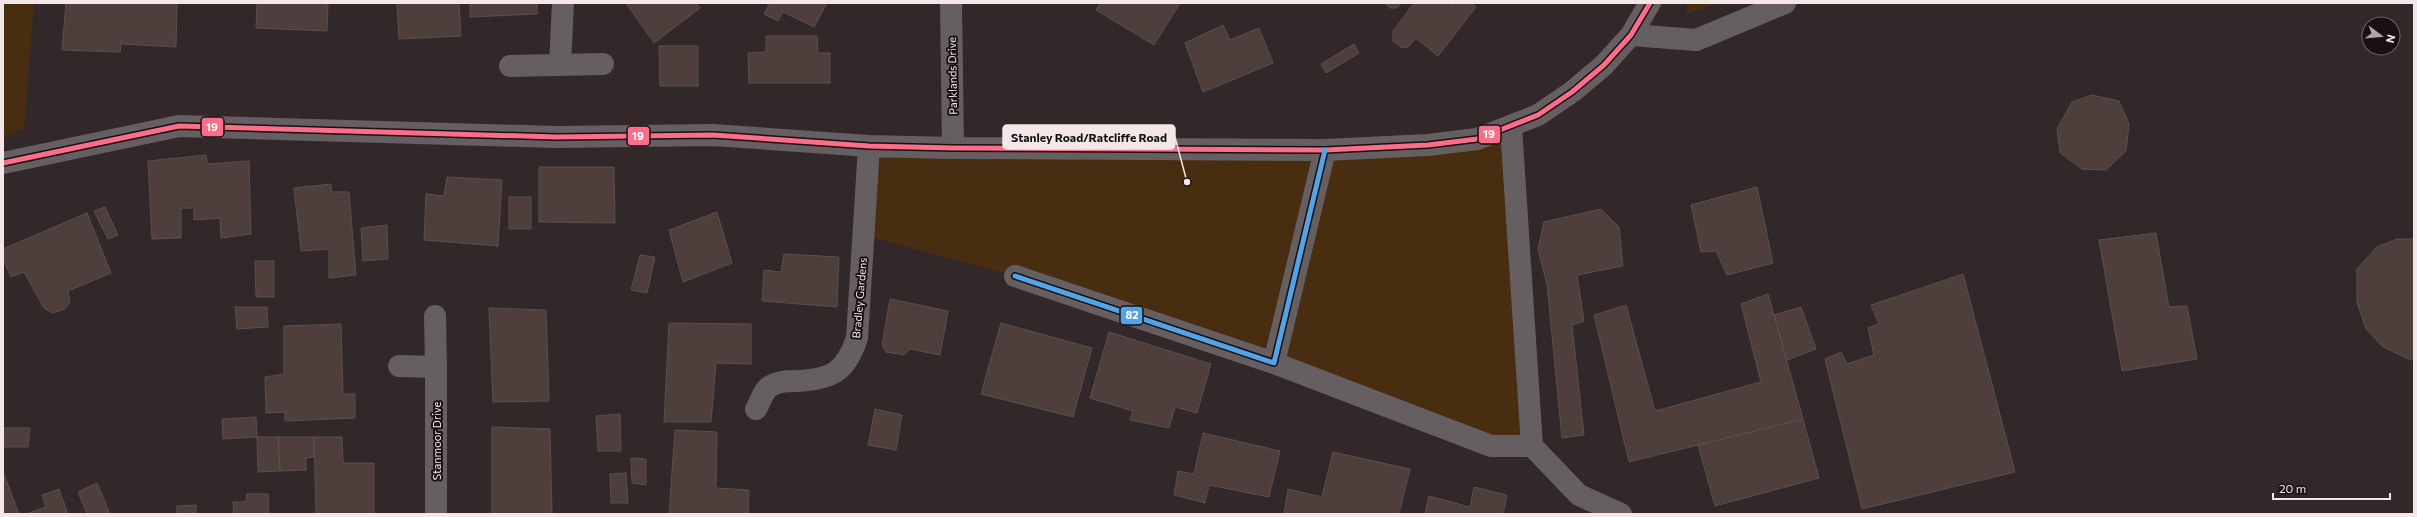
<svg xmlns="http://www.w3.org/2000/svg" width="2417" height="517" font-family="Commissioner,sans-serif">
	<rect width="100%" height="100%" fill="#32282a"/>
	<path fill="#482d10" d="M 3,3 L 34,3 L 24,129 L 3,136 Z
		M 1687,3 L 1719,3 L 1687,14 Z
		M 1511,127 L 1532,446 L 1491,446 L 1015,276 L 864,235 L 869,146 L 1325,150 Z"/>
	<path fill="#4f3f3c" stroke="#58504f" d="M 66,3 L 177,3 L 176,47 L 121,44 L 120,52 L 62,50 Z
		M 257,3 L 328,3 L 327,31 L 256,28 Z
		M 397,3 L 459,3 L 461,36 L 399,39 Z
		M 470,3 L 537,3 L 537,14 L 470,17 Z
		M 626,3 L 696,3 L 700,8 L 654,43 Z
		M 766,3 L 827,3 L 814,27 L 783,12 L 778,21 L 764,14 L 769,5 Z
		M 1100,3 L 1180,3 L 1154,45 L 1096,10 Z
		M 1384,3 L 1401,3 L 1397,8 L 1390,8 Z
		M 1414,3 L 1449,3 L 1452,5 L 1454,3 L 1471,3 L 1476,7 L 1438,56 L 1416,38 L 1408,47 L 1402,48 L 1393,41 L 1393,31 Z
		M 1223,25 L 1230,40 L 1259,28 L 1273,63 L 1203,92 L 1185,43 Z
		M 766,36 L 817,36 L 818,53 L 830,53 L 830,83 L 749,83 L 748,53 L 766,52 Z
		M 1354,44 L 1359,53 L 1326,73 L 1321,64 Z
		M 659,46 L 698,46 L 698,86 L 660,86 Z
		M 2092,95 L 2119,101 L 2129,124 L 2126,151 L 2106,170 L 2082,169 L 2060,153 L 2057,129 L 2072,102 Z
		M 206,155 L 207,164 L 249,161 L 251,234 L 221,238 L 220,218 L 194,220 L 194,208 L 181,208 L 181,238 L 152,239 L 148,161 Z
		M 539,167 L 614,167 L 615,223 L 539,222 Z
		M 447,177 L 502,180 L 498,246 L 424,240 L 426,194 L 444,196 Z
		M 331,184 L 332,192 L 349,192 L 356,275 L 329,278 L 329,249 L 301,251 L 294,188 Z
		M 1757,187 L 1773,263 L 1727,275 L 1716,251 L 1701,252 L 1691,205 Z
		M 509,197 L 531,197 L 531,229 L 509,229 Z
		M 105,207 L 118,235 L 108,239 L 94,211 Z
		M 1601,209 L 1619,227 L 1623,266 L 1577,275 L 1584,321 L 1572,325 L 1584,435 L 1562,438 L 1547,284 L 1538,250 L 1544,222 Z
		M 717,212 L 732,263 L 683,282 L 669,230 Z
		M 87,213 L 111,273 L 68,291 L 70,302 L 65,309 L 52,313 L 44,308 L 24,272 L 11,277 L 3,259 L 3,249 Z
		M 387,225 L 388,259 L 363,261 L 361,228 Z
		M 2156,233 L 2169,307 L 2187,306 L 2197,359 L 2122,371 L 2099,240 Z
		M 2397,239 L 2414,239 L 2414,359 L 2411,360 L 2383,347 L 2366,329 L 2357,302 L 2357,269 L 2377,247 Z
		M 784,254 L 839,257 L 837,307 L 762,301 L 764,270 L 781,272 Z
		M 640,255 L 655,257 L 647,293 L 631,290 Z
		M 255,261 L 274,261 L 274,297 L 256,297 Z
		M 1963,274 L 2015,472 L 1862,509 L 1825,359 L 1841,352 L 1847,364 L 1874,355 L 1868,328 L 1879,324 L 1871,305 Z
		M 1768,294 L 1803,419 L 1629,462 L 1594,315 L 1626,305 L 1655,411 L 1761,382 L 1741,304 Z
		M 890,299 L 948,311 L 940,355 L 910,349 L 904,355 L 886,352 L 882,345 Z
		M 235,307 L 267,307 L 268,327 L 237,329 Z
		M 1801,307 L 1816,349 L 1787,360 L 1774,315 Z
		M 489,308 L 546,310 L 549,401 L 493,402 Z
		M 669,323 L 751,324 L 751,364 L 716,363 L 711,422 L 664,422 Z
		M 1001,323 L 1092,348 L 1073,417 L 981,394 Z
		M 341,324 L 343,394 L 355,394 L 355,418 L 285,421 L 285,412 L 266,413 L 265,377 L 284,374 L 284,326 Z
		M 1109,332 L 1211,364 L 1197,413 L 1175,407 L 1169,428 L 1130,420 L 1133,411 L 1090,398 Z
		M 875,409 L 902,415 L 896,450 L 868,445 Z
		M 620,414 L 621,451 L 598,451 L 596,416 Z
		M 256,417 L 257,437 L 223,439 L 222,419 Z
		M 1803,419 L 1819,478 L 1715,506 L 1698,445 Z
		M 492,427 L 550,429 L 552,514 L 492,514 Z
		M 3,428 L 30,428 L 28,447 L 3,447 Z
		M 675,430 L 717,432 L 716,488 L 749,490 L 748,514 L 669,514 Z
		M 1203,433 L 1280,451 L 1269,497 L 1209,485 L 1205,503 L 1174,495 L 1178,471 L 1194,474 Z
		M 257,437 L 278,437 L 280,471 L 258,472 Z
		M 278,437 L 314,437 L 314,457 L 306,458 L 306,470 L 280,471 Z
		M 314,437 L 342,437 L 343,463 L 374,463 L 374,514 L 316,514 Z
		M 1333,452 L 1410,469 L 1399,514 L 1284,514 L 1288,489 L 1322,497 Z
		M 631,458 L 646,459 L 646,485 L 632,483 Z
		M 3,472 L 19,514 L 3,514 Z
		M 626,473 L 628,503 L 611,503 L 610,474 Z
		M 97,483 L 110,514 L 87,514 L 78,492 Z
		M 1474,487 L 1507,495 L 1503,514 L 1425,514 L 1429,496 L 1470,507 Z
		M 59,489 L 68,514 L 26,514 L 46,507 L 42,495 Z
		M 247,494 L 268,494 L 269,514 L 234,514 L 233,502 L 246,502 Z
		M 196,505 L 196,514 L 177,514 L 177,506 Z"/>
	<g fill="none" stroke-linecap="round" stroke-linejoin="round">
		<path stroke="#655f61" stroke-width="22" d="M 951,3 L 953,148
			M 1631,35 L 1696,40 L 1785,3
			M 560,65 L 563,3
			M 510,66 L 603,64
			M 1511,127 L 1532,446 L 1579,495 L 1621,514
			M 3,163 L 179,126 L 557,137 L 713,135 L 869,146 L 953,148 L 1325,150 L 1428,145 L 1477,139 L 1538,115 L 1572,92 L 1604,65 L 1631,35 L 1650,3
			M 1015,276 L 1274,363 L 1325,150
			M 1274,363 L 1491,446 L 1532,446
			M 399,366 L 436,367 L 435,316
			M 436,367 L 436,514
			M 756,409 C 760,403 763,391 769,387 C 778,381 788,381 798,381 C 833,379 846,371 857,338 L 869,146"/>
		<defs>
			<path id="bus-1" d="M 3,163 L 179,126 L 557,137 L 713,135 L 869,146 L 953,148 L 1325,150 L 1428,145 L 1477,139 L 1538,115 L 1572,92 L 1604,65 L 1631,35 L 1650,3"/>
			<path id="bus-2" d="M 1015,276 L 1274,363 L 1325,150"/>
		</defs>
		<use href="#bus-1" stroke="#181011" stroke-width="8"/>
		<use href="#bus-2" stroke="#181011" stroke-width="8"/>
		<use href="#bus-1" stroke="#fb6d88" stroke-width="5"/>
		<use href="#bus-2" stroke="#53a3e8" stroke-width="5"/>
	</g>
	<g text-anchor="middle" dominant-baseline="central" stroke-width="4" stroke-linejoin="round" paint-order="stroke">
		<g font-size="11" fill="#f5e7e8" stroke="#181011">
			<text transform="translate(952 76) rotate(-91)">Parklands Drive</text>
			<text transform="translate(859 298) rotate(-85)">Bradley Gardens</text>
			<text transform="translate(436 441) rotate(-90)">Stanmoor Drive</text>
		</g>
	</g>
	<path fill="none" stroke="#f5e7e8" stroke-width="1.5" d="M1187 182L1175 137"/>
	<circle fill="#f5e7e8" stroke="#181011" stroke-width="1.5" cx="1187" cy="182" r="4"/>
	<rect fill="#f5e7e8" stroke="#f5e7e8" stroke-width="1.5" x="1003" y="125" width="172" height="24" rx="4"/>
	<g font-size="12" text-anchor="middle" font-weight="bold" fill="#111">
		<text x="1089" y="142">Stanley Road/Ratcliffe Road</text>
	</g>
	<g stroke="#181011" stroke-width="1.5">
		<rect x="201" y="117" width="23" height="20" rx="4" fill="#fb6d88"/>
		<rect x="1478" y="125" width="23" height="19" rx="4" fill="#fb6d88"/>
		<rect x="627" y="126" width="23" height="20" rx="4" fill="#fb6d88"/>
		<rect x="1120" y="306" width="23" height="19" rx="4" fill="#53a3e8"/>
	</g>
	<g font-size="11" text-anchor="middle" font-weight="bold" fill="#fff">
		<text x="212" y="131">19</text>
		<text x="1489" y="138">19</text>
		<text x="638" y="140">19</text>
		<text x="1132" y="319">82</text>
	</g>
	<rect width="2417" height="517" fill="none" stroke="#f5e7e8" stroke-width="8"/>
	<g transform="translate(2381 36) rotate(106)"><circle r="19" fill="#181011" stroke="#706667"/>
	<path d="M0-3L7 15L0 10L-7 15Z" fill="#b1a4a6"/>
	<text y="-6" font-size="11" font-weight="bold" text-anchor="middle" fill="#f5e7e8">N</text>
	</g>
	<path d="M2273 493v6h117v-6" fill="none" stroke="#f5e7e8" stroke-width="2"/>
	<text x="2279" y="493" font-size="12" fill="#f5e7e8" stroke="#181011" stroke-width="3" paint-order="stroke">20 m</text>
</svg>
